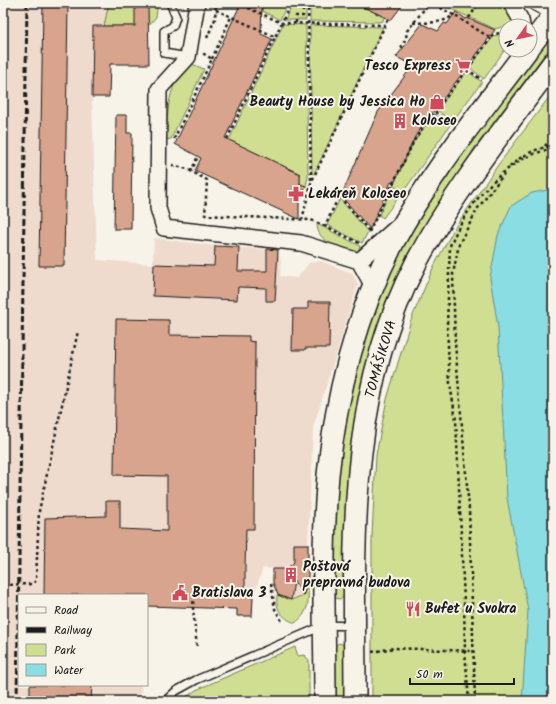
<svg xmlns="http://www.w3.org/2000/svg" width="556" height="704" font-family="Kalam,sans-serif">
	<rect width="100%" height="100%" fill="#f7f3e8"/>
	<filter id="ink" filterUnits="userSpaceOnUse"><feTurbulence type="fractalNoise" baseFrequency=".025" numOctaves="2"/><feDisplacementMap in="SourceGraphic" scale="8" xChannelSelector="R" yChannelSelector="G"/><feConvolveMatrix kernelMatrix="1 2 1 2 8 2 1 2 1" color-interpolation-filters="sRGB"/></filter>
	<g filter="url(#ink)">
		<path fill="#eedbcd" d="M 3,3 L 109,3 L 104,26 L 93,26 L 92,97 L 97,260 L 153,264 L 154,238 L 215,246 L 278,250 L 281,261 L 280,276 L 297,278 L 309,263 L 320,261 L 352,273 L 358,284 L 313,428 L 308,544 L 308,581 L 305,595 L 291,601 L 278,596 L 272,582 L 273,569 L 263,568 L 253,597 L 252,616 L 237,616 L 237,609 L 147,606 L 147,595 L 19,595 L 19,685 L 141,685 L 141,691 L 136,701 L 3,701 Z"/>
		<path fill="#cfde91" stroke="#767d56" d="M 109,3 L 158,3 L 156,17 L 148,26 L 104,26 Z
			M 262,3 L 288,3 L 280,20 L 262,11 Z
			M 293,3 L 306,3 L 306,20 L 285,20 Z
			M 310,3 L 355,3 L 384,17 L 383,21 L 379,22 L 310,21 Z
			M 438,3 L 493,3 L 508,12 L 515,23 L 495,29 Z
			M 283,24 L 306,25 L 308,177 L 306,186 L 300,184 L 300,174 L 229,140 Z
			M 310,25 L 383,27 L 314,174 L 312,173 Z
			M 506,32 L 506,48 L 484,79 L 469,67 L 494,36 Z
			M 553,32 L 553,43 L 474,149 L 397,289 L 344,597 L 340,599 L 335,598 L 332,528 L 343,417 L 364,335 L 410,225 L 485,118 Z
			M 192,64 L 204,69 L 171,139 L 166,140 C 168,112 166,82 192,64 Z
			M 467,71 L 482,82 L 452,122 L 437,110 Z
			M 553,92 L 553,701 L 372,701 L 372,536 L 376,455 L 387,399 L 411,320 L 433,268 L 455,227 L 498,165 Z
			M 434,114 L 450,125 L 404,191 L 393,186 L 414,141 Z
			M 391,190 L 401,194 L 383,218 L 379,215 Z
			M 340,199 L 368,232 L 362,243 L 327,225 Z
			M 317,224 L 360,246 L 358,253 C 342,250 317,243 317,224 Z
			M 308,581 C 308,600 311,611 295,623 C 282,618 275,609 277,595 L 291,600 L 304,595 Z
			M 339,643 L 342,644 L 346,648 L 347,701 L 332,701 L 335,646 Z
			M 295,647 L 298,656 L 304,655 L 309,660 L 309,701 L 180,701 L 196,690 Z"/>
		<path fill="#8bdde4" stroke="#5f9094" d="M 553,189 L 553,701 L 522,701 L 528,610 L 507,498 L 498,327 L 490,278 L 498,235 L 511,206 L 532,193 Z"/>
		<path fill="#d8a48d" stroke="#1c1c1c" d="M 43,3 L 68,3 L 64,266 L 39,266 Z
			M 135,3 L 148,3 L 149,64 L 110,64 L 109,97 L 92,97 L 93,26 L 135,26 Z
			M 241,3 L 262,3 L 261,34 L 272,39 L 225,138 L 300,174 L 300,184 L 306,186 L 299,201 L 299,219 L 195,171 L 201,158 L 175,144 Z
			M 355,3 L 404,3 L 391,20 Z
			M 456,12 L 466,19 L 467,18 L 495,30 L 416,135 L 394,183 L 391,182 L 370,229 L 341,196 L 378,112 L 413,65 L 396,57 L 422,24 L 438,31 L 444,23 L 447,24 Z
			M 116,115 L 127,115 L 127,133 L 132,133 L 131,229 L 114,229 Z
			M 215,246 L 239,247 L 238,271 L 267,271 L 267,249 L 278,250 L 275,301 L 266,301 L 266,288 L 238,287 L 237,300 L 153,296 L 154,264 L 214,266 Z
			M 308,302 L 330,302 L 329,348 L 305,348 L 305,350 L 292,350 L 293,309 L 308,309 Z
			M 116,319 L 169,320 L 169,335 L 249,336 L 249,341 L 255,342 L 254,529 L 246,529 L 245,567 L 245,596 L 253,597 L 252,616 L 237,616 L 237,609 L 147,606 L 147,595 L 44,595 L 45,518 L 106,516 L 106,501 L 120,501 L 120,529 L 167,531 L 167,476 L 114,475 Z
			M 294,544 L 308,544 L 308,581 L 303,595 L 294,581 L 291,600 L 278,595 L 273,583 L 273,569 L 287,569 L 294,562 Z
			M 30,685 L 92,685 L 91,701 L 30,701 Z"/>
		<g fill="none" stroke-linecap="round" stroke-linejoin="round">
			<defs>
				<path id="lane" d="M 170,3 L 176,17 L 173,26 L 164,31 L 164,53 L 188,57
					M 165,701 L 176,691 L 196,680 L 325,625 L 353,626"/>
				<path id="street" d="M 197,3 L 188,57 L 159,89 L 158,208 L 164,228 L 301,243 L 359,261 L 374,288
					M 511,3 L 521,20 L 522,26
					M 536,3 L 553,12
					M 359,261 L 397,227"/>
				<path id="secondary" d="M 530,46 L 553,16
					M 325,701 C 325,627 321,548 328,475 C 336,395 357,313 394,241 C 431,172 481,112 527,50
					M 355,701 C 355,551 344,401 416,263 C 454,191 505,128 553,63"/>
			</defs>
			<use href="#lane" stroke="#1c1c1c" stroke-width="10"/>
			<use href="#street" stroke="#1c1c1c" stroke-width="18"/>
			<use href="#secondary" stroke="#1c1c1c" stroke-width="24"/>
			<path stroke="#1c1c1c" stroke-width="2.5" stroke-dasharray="3 3" stroke-linecap="butt" d="M 237,3 L 282,23 L 386,25
				M 308,3 L 311,183
				M 216,10 L 276,37
				M 469,18 L 479,3
				M 296,23 L 296,16 L 303,16 L 303,3
				M 413,23 C 427,22 443,25 454,14
				M 207,38 L 215,19 L 216,3
				M 401,48 L 406,38 L 407,31 L 429,3 C 452,12 470,26 491,38 L 494,35 L 506,30
				M 212,59 L 231,17
				M 467,69 L 482,80
				M 435,112 L 450,123
				M 174,139 L 212,59 L 204,54 L 203,52
				M 227,139 L 291,3
				M 545,146 L 553,136
				M 172,165 L 187,169 L 207,180 L 205,215 L 311,220 L 325,226
				M 510,167 C 520,156 538,147 553,146
				M 191,172 L 198,156
				M 392,188 L 403,193
				M 302,220 L 311,183 L 388,19
				M 369,232 L 416,137 L 491,38
				M 359,243 L 325,226 L 339,196 L 370,232
				M 271,584 L 275,609 L 283,623
				M 4,585 L 32,584 L 36,581 L 39,511 L 78,331
				M 194,595 L 193,608 L 197,648
				M 372,652 L 394,648 L 473,651
				M 469,701 L 465,651 L 464,602 L 456,420 L 450,384 L 447,325 L 450,246 C 466,205 507,155 553,149
				M 475,701 L 469,509 L 455,343 L 453,274 L 459,244 L 478,208 L 504,174"/>
			<use href="#lane" stroke="#f7f3e8" stroke-width="7"/>
			<use href="#street" stroke="#f7f3e8" stroke-width="15"/>
			<use href="#secondary" stroke="#f7f3e8" stroke-width="21"/>
			<path stroke="#1c1c1c" stroke-width="3" stroke-dasharray="6 3" stroke-linecap="butt" d="M 17,701 L 27,3"/>
		</g>
	</g>
	<defs>
		<symbol id="supermarket-bare" viewBox="-9 -9 18 18"><path d="M-6-5.5h2.5l.6 2H6L4.5 2H-2.5L-4.4-4H-6ZM-1.5 3.2a1.3 1.3 0 1 0 .1 0ZM3 3.2a1.3 1.3 0 1 0 .1 0Z" fill="#d1495b" stroke="#f7f3e8" stroke-width="2.5" paint-order="stroke"/></symbol>
		<symbol id="shop-bare" viewBox="-9 -9 18 18"><path d="M-5-2.5h2.3a2.7 3.5 0 0 1 5.4 0H5L5.5 6h-11ZM-1.5-2.5h3a1.5 2.3 0 0 0-3 0Z" fill="#d1495b" stroke="#f7f3e8" stroke-width="2.5" paint-order="stroke"/></symbol>
		<symbol id="building-bare" viewBox="-9 -9 18 18"><path d="M-4-6H4V6H1V3H-1V6H-4ZM-2.5-4.3h1.7v1.8h-1.7ZM.8-4.3h1.7v1.8H.8ZM-2.5-1h1.7V.8h-1.7ZM.8-1h1.7V.8H.8Z" fill="#d1495b" stroke="#f7f3e8" stroke-width="2.5" paint-order="stroke"/></symbol>
		<symbol id="pharmacy-bare" viewBox="-9 -9 18 18"><path d="M-2-6h4v4h4v4h-4v4h-4v-4h-4v-4h4Z" fill="#d1495b" stroke="#f7f3e8" stroke-width="2.5" paint-order="stroke"/></symbol>
		<symbol id="civic-bare" viewBox="-9 -9 18 18"><path d="M-.6-6.5H3V-4.5H.6V-3L4-1V1h2V6H-6V1h2V-1L-.6-3ZM-1.2 2.5V6h2.4V2.5Z" fill="#d1495b" stroke="#f7f3e8" stroke-width="2.5" paint-order="stroke"/></symbol>
		<symbol id="restaurant-bare" viewBox="-9 -9 18 18"><path d="M-5-6h1v4h1v-4h1v4h1v-4h1v5L-1.5 .5V6h-2V.5L-5-1ZM5-6V6H3V1.5H1.5Q1.5-4 5-6Z" fill="#d1495b" stroke="#f7f3e8" stroke-width="2.5" paint-order="stroke"/></symbol>
	</defs>
	<g fill-rule="evenodd">
		<use href="#supermarket-bare" x="452" y="55" width="22" height="22"/>
		<use href="#shop-bare" x="426" y="91" width="22" height="22"/>
		<use href="#building-bare" x="389" y="110" width="22" height="22"/>
		<use href="#pharmacy-bare" x="285" y="183" width="22" height="22"/>
		<use href="#building-bare" x="280" y="564" width="22" height="22"/>
		<use href="#civic-bare" x="169" y="582" width="22" height="22"/>
		<use href="#restaurant-bare" x="402" y="598" width="22" height="22"/>
	</g>
	<g text-anchor="middle" dominant-baseline="central" stroke-width="4" stroke-linejoin="round" paint-order="stroke">
		<g font-size="14" font-weight="bold" fill="#1c1c1c" stroke="#f7f3e8" text-anchor="start">
			<text x="451" y="66" text-anchor="end">Tesco Express</text>
			<text x="425" y="102" text-anchor="end">Beauty House by Jessica Ho</text>
			<text x="412" y="121">Koloseo</text>
			<text x="308" y="194">Lekáreň Koloseo</text>
			<text x="303" y="567">Poštová<tspan x="303" dy="16">prepravná budova</tspan></text>
			<text x="192" y="593">Bratislava 3</text>
			<text x="425" y="609">Bufet u Svokra</text>
		</g>
		<g font-size="14" fill="#1c1c1c" stroke="#f7f3e8">
			<text transform="translate(381 359) rotate(-74)">TOMÁŠIKOVA</text>
		</g>
	</g>
	<rect width="556" height="704" fill="none" stroke="#f7f3e8" stroke-width="16"/>
	<rect x="8" y="8" width="540" height="688" fill="none" stroke="#1c1c1c" stroke-width="1.5" filter="url(#ink)"/>
	<rect x="18" y="594" width="130" height="92" fill="#f7f3e8" stroke="#9f9d96"/>
	<rect x="26" y="607" width="20" height="6" fill="#f7f3e8" stroke="#9f9d96"/>
	<text x="54" y="614" font-size="12" fill="#1c1c1c">Road</text>
	<rect x="26" y="627" width="20" height="6" fill="#1c1c1c" stroke="#9f9d96"/>
	<text x="54" y="634" font-size="12" fill="#1c1c1c">Railway</text>
	<rect x="26" y="644" width="20" height="12" fill="#cfde91" stroke="#9f9d96"/>
	<text x="54" y="654" font-size="12" fill="#1c1c1c">Park</text>
	<rect x="26" y="664" width="20" height="12" fill="#8bdde4" stroke="#9f9d96"/>
	<text x="54" y="674" font-size="12" fill="#1c1c1c">Water</text>
	<g transform="translate(518 38) rotate(237)"><circle r="19" fill="#f7f3e8" stroke="#9f9d96"/>
	<path d="M0-3L7 15L0 10L-7 15Z" fill="#d1495b"/>
	<text y="-6" font-size="11" font-weight="bold" text-anchor="middle" fill="#1c1c1c">N</text>
	</g>
	<path d="M410 678v6h104v-6" fill="none" stroke="#1c1c1c" stroke-width="2"/>
	<text x="416" y="678" font-size="12" fill="#1c1c1c" stroke="#f7f3e8" stroke-width="3" paint-order="stroke">50 m</text>
</svg>
